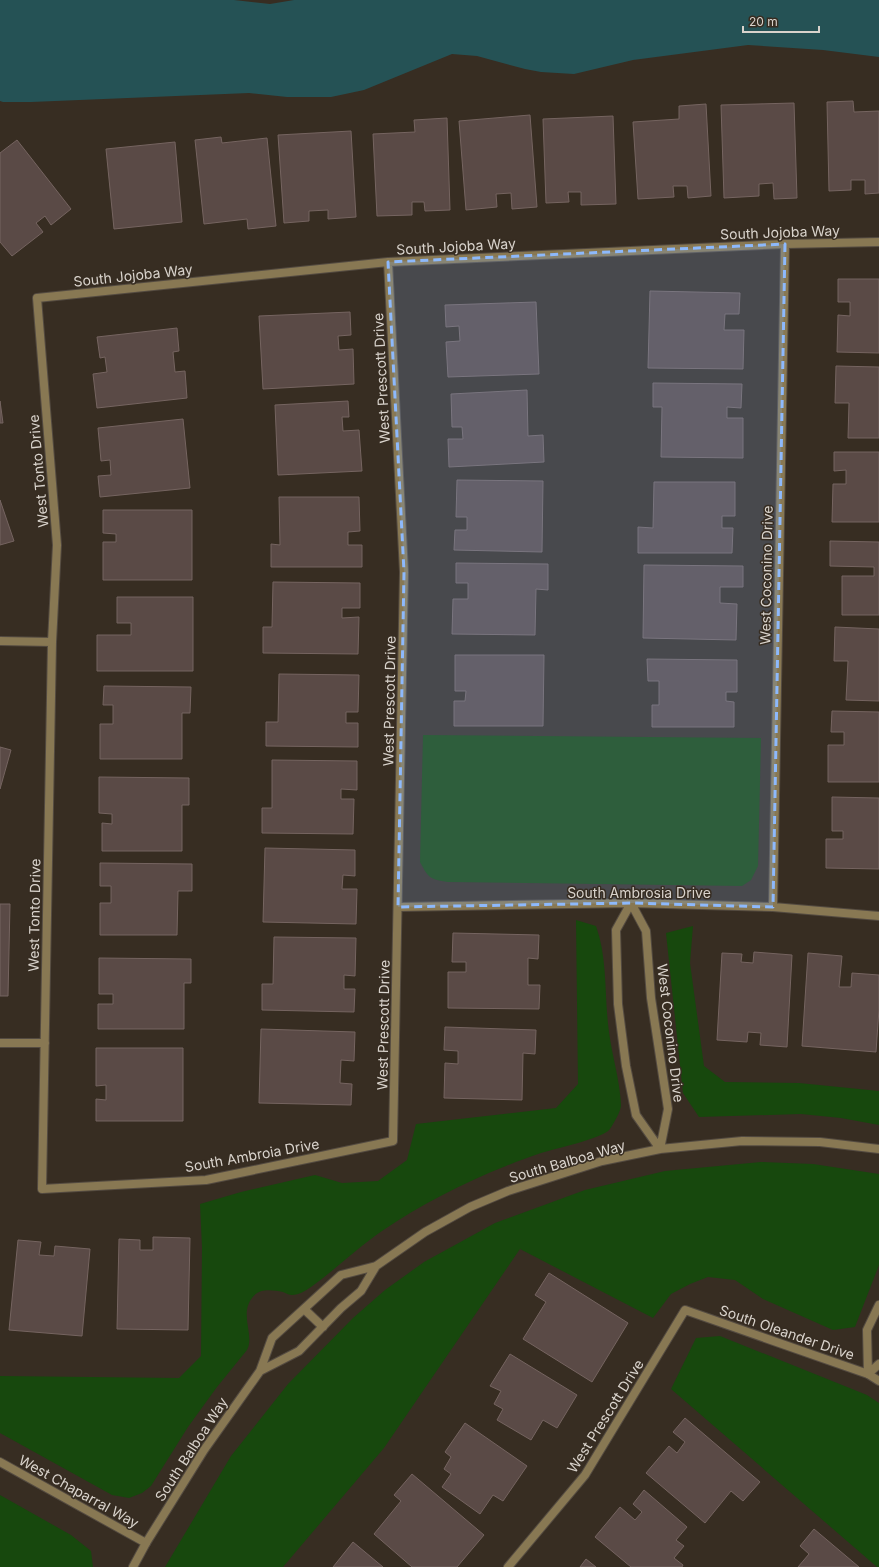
<svg xmlns="http://www.w3.org/2000/svg" width="879" height="1567" font-family="Inter,sans-serif">
	<rect width="100%" height="100%" fill="#372d22"/>
	<path fill="#17480d" d="M 423,735 L 761,738 L 758,866 L 751,880 L 742,886 L 448,882 C 430,879 429,879 420,862 Z
		M 576,920 L 596,926 C 608,959 604,996 609,1032 C 612,1056 620,1080 621,1105 C 621,1111 614,1123 610,1129 C 604,1138 554,1149 541,1153 C 530,1157 518,1161 506,1166 C 463,1183 420,1205 382,1231 C 357,1248 335,1270 311,1287 C 305,1291 299,1295 292,1295 C 289,1295 286,1293 283,1292 C 272,1290 259,1288 252,1298 C 239,1315 255,1335 247,1350 L 217,1387 L 188,1427 L 151,1486 L 142,1493 L 129,1498 L 112,1495 L 0,1433 L 0,1376 L 179,1378 L 201,1356 L 202,1247 L 200,1204 L 241,1192 L 315,1175 L 342,1183 L 378,1181 L 407,1160 L 416,1124 L 556,1108 L 578,1084 Z
		M 693,926 L 690,963 L 704,1066 L 725,1082 L 799,1083 L 879,1091 L 879,1125 L 841,1118 L 801,1114 L 699,1117 L 683,1093 L 666,933 Z
		M 761,1162 L 813,1164 L 879,1174 L 879,1265 L 855,1327 L 833,1330 L 763,1299 L 735,1280 L 708,1277 L 690,1284 L 671,1294 L 653,1318 L 520,1249 L 384,1448 L 283,1567 L 165,1567 L 231,1456 L 288,1384 L 353,1318 L 385,1290 L 424,1262 L 495,1223 L 585,1190 L 665,1171 Z
		M 720,1336 L 867,1395 L 879,1403 L 879,1567 L 877,1567 L 671,1389 L 696,1338 Z
		M 0,1495 L 71,1535 L 91,1551 L 93,1567 L 0,1567 Z"/>
	<path fill="#255255" d="M 0,0 L 234,0 L 270,4 L 294,0 L 879,0 L 879,57 L 823,50 L 748,45 L 633,60 L 574,74 L 541,72 L 525,69 L 477,56 L 452,54 L 364,90 L 331,97 L 287,97 L 249,93 L 31,102 L 3,102 L 0,101 Z"/>
	<path fill="#5a4a46" stroke="#756460" d="M 853,101 L 854,112 L 879,111 L 879,193 L 865,194 L 865,180 L 851,180 L 851,190 L 829,191 L 827,102 Z
		M 794,103 L 797,198 L 774,199 L 773,183 L 759,184 L 759,196 L 724,198 L 721,105 Z
		M 706,104 L 711,196 L 688,198 L 687,186 L 673,186 L 674,197 L 638,199 L 633,122 L 679,119 L 679,106 Z
		M 530,115 L 537,207 L 512,209 L 511,193 L 496,194 L 497,207 L 466,210 L 459,121 Z
		M 613,116 L 616,204 L 581,205 L 581,192 L 568,192 L 569,202 L 546,203 L 543,119 Z
		M 447,118 L 450,210 L 425,211 L 424,202 L 412,202 L 412,215 L 377,216 L 373,134 L 415,132 L 414,120 Z
		M 351,131 L 356,217 L 328,219 L 328,210 L 309,211 L 309,221 L 284,223 L 278,135 Z
		M 221,137 L 222,143 L 267,138 L 276,226 L 248,229 L 247,219 L 204,224 L 195,140 Z
		M 17,140 L 71,209 L 51,225 L 45,216 L 36,223 L 43,232 L 12,256 L 0,242 L 0,153 Z
		M 175,142 L 182,222 L 114,229 L 106,149 Z
		M 838,279 L 879,279 L 879,353 L 837,352 L 838,315 L 850,316 L 850,302 L 838,302 Z
		M 650,291 L 740,293 L 739,314 L 725,314 L 724,330 L 744,330 L 743,369 L 648,368 Z
		M 536,302 L 539,374 L 448,377 L 446,342 L 460,341 L 459,326 L 446,327 L 445,305 Z
		M 350,312 L 351,335 L 338,336 L 339,350 L 353,349 L 354,384 L 263,389 L 259,316 Z
		M 177,328 L 179,351 L 173,352 L 175,372 L 185,371 L 187,398 L 97,408 L 93,374 L 107,372 L 105,357 L 100,358 L 97,337 Z
		M 836,366 L 879,367 L 879,438 L 848,438 L 849,403 L 835,403 Z
		M 653,383 L 742,384 L 741,408 L 727,407 L 727,418 L 743,418 L 743,458 L 661,457 L 662,407 L 653,407 Z
		M 527,390 L 528,436 L 543,435 L 544,462 L 449,467 L 448,439 L 463,439 L 462,427 L 452,427 L 451,394 Z
		M 0,401 L 3,423 L 0,423 Z
		M 348,401 L 349,417 L 342,417 L 343,431 L 359,430 L 362,471 L 278,475 L 275,405 Z
		M 183,419 L 190,488 L 100,497 L 98,476 L 111,475 L 110,460 L 101,461 L 98,428 Z
		M 834,452 L 879,452 L 879,522 L 832,522 L 833,484 L 846,484 L 846,470 L 834,471 Z
		M 457,480 L 543,481 L 542,552 L 454,550 L 455,530 L 467,530 L 467,517 L 456,517 Z
		M 654,482 L 735,482 L 735,516 L 722,516 L 722,528 L 733,528 L 732,553 L 638,553 L 638,527 L 653,528 Z
		M 279,497 L 359,497 L 360,531 L 348,532 L 348,545 L 362,545 L 362,567 L 271,567 L 271,544 L 280,545 Z
		M 0,500 L 14,541 L 0,545 Z
		M 103,510 L 192,510 L 192,580 L 103,580 L 103,542 L 116,542 L 116,534 L 103,533 Z
		M 830,541 L 879,542 L 879,615 L 842,615 L 842,576 L 874,576 L 874,567 L 830,566 Z
		M 456,563 L 548,564 L 548,590 L 536,589 L 535,635 L 452,634 L 453,599 L 468,599 L 468,583 L 456,583 Z
		M 644,565 L 743,566 L 743,587 L 720,587 L 720,603 L 737,604 L 736,640 L 643,638 Z
		M 273,582 L 360,583 L 360,608 L 342,608 L 342,618 L 359,617 L 358,654 L 263,653 L 263,627 L 272,627 Z
		M 117,597 L 193,597 L 193,671 L 97,671 L 97,635 L 131,635 L 131,623 L 117,623 Z
		M 835,627 L 879,629 L 879,701 L 846,700 L 848,661 L 834,661 Z
		M 455,655 L 544,655 L 543,726 L 454,726 L 454,701 L 465,701 L 466,691 L 455,691 Z
		M 647,659 L 737,660 L 737,692 L 726,692 L 726,701 L 734,702 L 734,727 L 652,727 L 652,705 L 659,705 L 659,681 L 648,681 Z
		M 279,674 L 359,675 L 358,712 L 346,712 L 346,723 L 358,723 L 358,747 L 266,746 L 266,722 L 278,722 Z
		M 104,686 L 191,687 L 190,713 L 182,713 L 182,759 L 100,759 L 100,724 L 113,724 L 113,705 L 103,705 Z
		M 832,711 L 879,712 L 879,782 L 828,782 L 828,745 L 844,745 L 844,732 L 831,732 Z
		M 0,747 L 11,750 L 0,789 Z
		M 272,760 L 357,761 L 357,790 L 341,789 L 341,799 L 354,799 L 353,834 L 262,833 L 262,808 L 272,808 Z
		M 99,777 L 189,778 L 189,805 L 182,805 L 182,851 L 102,851 L 102,823 L 112,824 L 112,814 L 99,813 Z
		M 832,797 L 879,798 L 879,869 L 826,868 L 826,839 L 843,839 L 843,831 L 832,831 Z
		M 265,848 L 355,850 L 355,876 L 343,875 L 342,889 L 357,889 L 356,924 L 263,922 Z
		M 100,863 L 192,864 L 192,891 L 178,891 L 177,935 L 100,935 L 100,903 L 111,903 L 111,886 L 100,886 Z
		M 0,904 L 10,904 L 8,996 L 0,996 Z
		M 453,933 L 539,935 L 538,959 L 528,958 L 528,985 L 540,985 L 539,1009 L 448,1008 L 448,972 L 466,972 L 466,962 L 452,962 Z
		M 274,937 L 356,938 L 355,976 L 344,975 L 344,989 L 355,989 L 354,1012 L 262,1010 L 262,984 L 273,984 Z
		M 754,952 L 792,955 L 787,1047 L 760,1045 L 761,1033 L 748,1032 L 747,1042 L 717,1040 L 722,953 L 742,954 L 741,962 L 753,963 Z
		M 808,953 L 842,956 L 839,987 L 851,987 L 852,973 L 879,975 L 879,1009 L 876,1052 L 802,1046 Z
		M 99,958 L 191,959 L 191,983 L 184,983 L 184,1029 L 98,1029 L 98,1004 L 113,1004 L 113,994 L 99,994 Z
		M 445,1027 L 536,1030 L 535,1054 L 523,1053 L 522,1100 L 444,1098 L 445,1063 L 458,1064 L 458,1051 L 444,1050 Z
		M 261,1029 L 355,1032 L 354,1061 L 341,1060 L 340,1083 L 352,1084 L 351,1105 L 259,1103 Z
		M 96,1048 L 183,1048 L 183,1121 L 96,1121 L 96,1099 L 106,1100 L 106,1085 L 96,1086 Z
		M 153,1237 L 190,1238 L 188,1330 L 117,1329 L 119,1239 L 140,1240 L 140,1250 L 153,1250 Z
		M 18,1240 L 41,1242 L 39,1255 L 54,1256 L 55,1246 L 90,1249 L 82,1336 L 9,1330 Z
		M 549,1273 L 628,1323 L 592,1382 L 523,1339 L 546,1302 L 535,1295 Z
		M 510,1354 L 577,1395 L 557,1428 L 543,1420 L 531,1440 L 497,1420 L 503,1409 L 494,1404 L 501,1391 L 490,1386 Z
		M 685,1418 L 760,1482 L 743,1501 L 731,1491 L 705,1523 L 646,1473 L 669,1446 L 677,1453 L 685,1442 L 673,1432 Z
		M 465,1423 L 527,1466 L 503,1501 L 493,1495 L 480,1514 L 442,1487 L 451,1474 L 444,1469 L 451,1457 L 445,1452 Z
		M 412,1474 L 484,1535 L 457,1567 L 412,1567 L 374,1534 L 401,1501 L 394,1495 Z
		M 644,1490 L 687,1527 L 676,1540 L 684,1546 L 674,1558 L 683,1565 L 682,1567 L 631,1567 L 595,1537 L 620,1507 L 635,1520 L 642,1512 L 633,1504 Z
		M 814,1529 L 859,1567 L 798,1567 L 809,1554 L 800,1546 Z
		M 353,1542 L 383,1567 L 333,1567 Z
		M 586,1559 L 596,1567 L 580,1567 Z"/>
	<g fill="none" stroke-linecap="round" stroke-linejoin="round">
		<defs>
			<path id="minor" d="M 388,262 L 404,572 L 393,1141 L 206,1180 L 42,1189 L 52,642 L 57,545 L 37,298 L 388,262 L 785,244 L 879,242
				M 0,641 L 52,642
				M 631,903 L 616,930 L 618,1004 L 626,1066 L 636,1115 L 660,1149
				M 631,903 L 646,931 L 651,998 L 668,1109 L 660,1149
				M 398,907 L 631,903 L 773,907 L 879,916
				M 773,907 L 785,244
				M 0,1043 L 45,1043
				M 304,1309 L 323,1327
				M 260,1371 L 299,1351 L 341,1308 L 361,1291 L 376,1266
				M 868,1374 L 867,1330 L 879,1305
				M 868,1374 L 879,1364
				M 146,1543 L 204,1450 L 260,1371 L 272,1338 L 341,1275 L 376,1266 L 425,1232 L 470,1207 L 508,1191 L 602,1161 L 660,1149 L 742,1141 L 820,1142 L 879,1149
				M 508,1567 L 585,1475 L 685,1310 L 868,1374 L 879,1381"/>
			<path id="tertiary" d="M 0,1462 L 146,1543 L 133,1567"/>
		</defs>
		<use href="#minor" stroke="#544b41" stroke-width="10"/>
		<use href="#tertiary" stroke="#544b41" stroke-width="10"/>
		<use href="#minor" stroke="#887853" stroke-width="8"/>
		<use href="#tertiary" stroke="#887853" stroke-width="8"/>
	</g>
	<path fill="#8db9fc" fill-opacity="0.2" stroke="#8db9fc" stroke-width="3" stroke-dasharray="8 5" stroke-linejoin="round" d="M 785,244 L 773,907 L 631,903 L 398,907 L 404,572 L 388,262 Z"/>
	<g text-anchor="middle" dominant-baseline="central" stroke-width="3" stroke-linejoin="round" paint-order="stroke">
		<g font-size="14" fill="#d9d3cc" stroke="#372d22">
			<text transform="translate(780 232) rotate(-2)">South Jojoba Way</text>
			<text transform="translate(456 246) rotate(-3)">South Jojoba Way</text>
			<text transform="translate(133 275) rotate(-6)">South Jojoba Way</text>
			<text transform="translate(381 378) rotate(-93)">West Prescott Drive</text>
			<text transform="translate(38 471) rotate(-95)">West Tonto Drive</text>
			<text transform="translate(766 575) rotate(-89)">West Coconino Drive</text>
			<text transform="translate(389 701) rotate(-89)">West Prescott Drive</text>
			<text x="639" y="892">South Ambrosia Drive</text>
			<text transform="translate(34 915) rotate(-89)">West Tonto Drive</text>
			<text transform="translate(383 1025) rotate(-89)">West Prescott Drive</text>
			<text transform="translate(671 1033) rotate(83)">West Coconino Drive</text>
			<text transform="translate(252 1155) rotate(-10)">South Ambroia Drive</text>
			<text transform="translate(567 1161) rotate(-16)">South Balboa Way</text>
			<text transform="translate(787 1332) rotate(19)">South Oleander Drive</text>
			<text transform="translate(605 1416) rotate(-58)">West Prescott Drive</text>
			<text transform="translate(191 1449) rotate(-57)">South Balboa Way</text>
			<text transform="translate(79 1491) rotate(29)">West Chaparral Way</text>
		</g>
	</g>
	<path d="M743 26v6h76v-6" fill="none" stroke="#d9d3cc" stroke-width="2"/>
	<text x="749" y="26" font-size="12" fill="#d9d3cc" stroke="#372d22" stroke-width="3" paint-order="stroke">20 m</text>
</svg>
